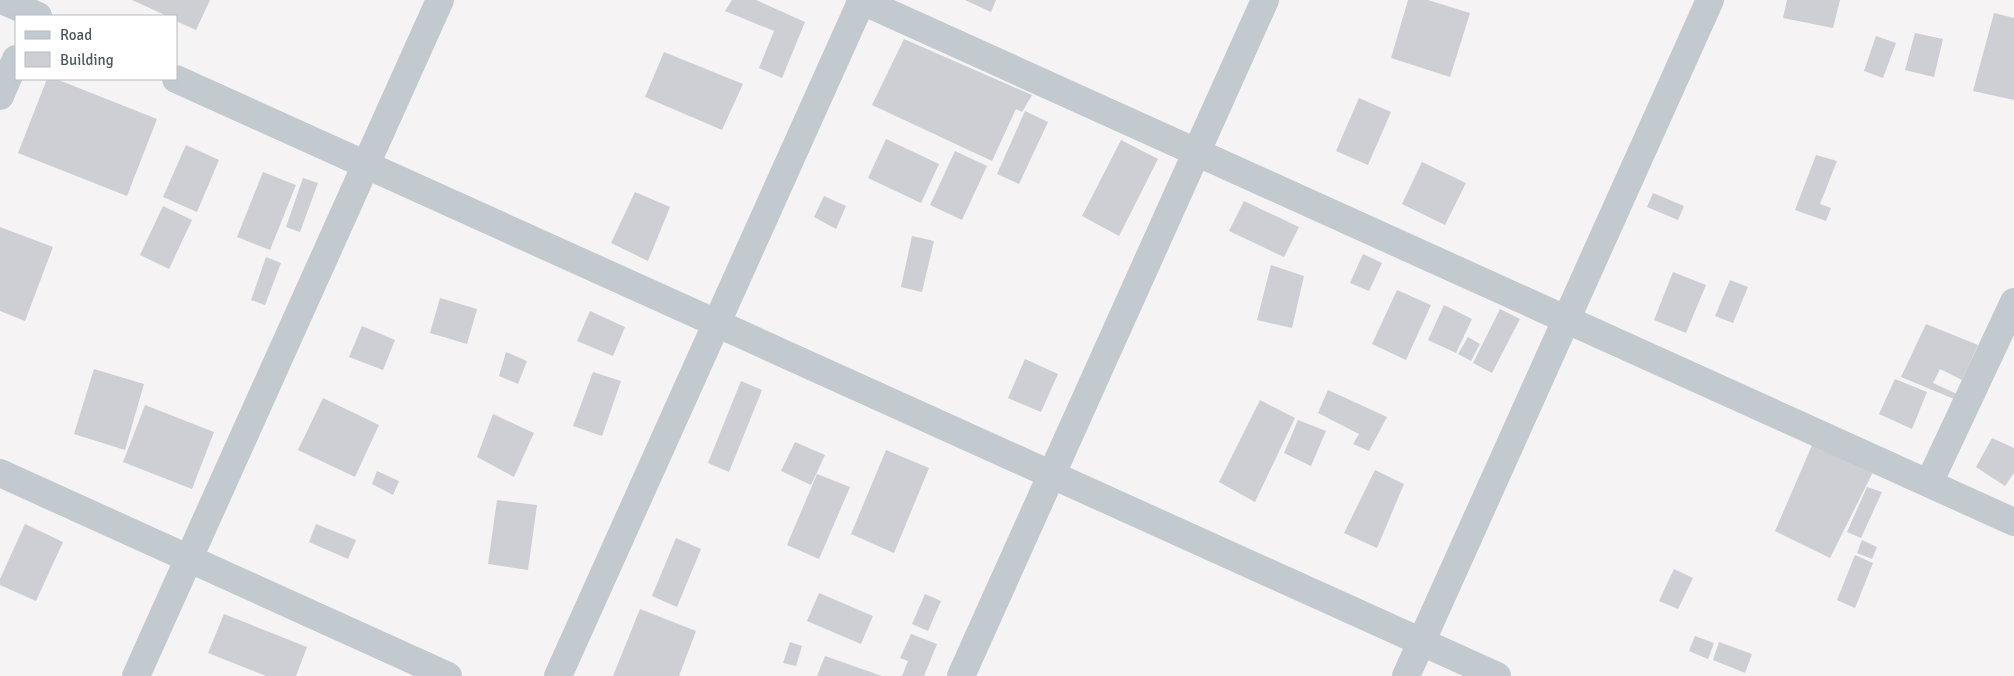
<svg xmlns="http://www.w3.org/2000/svg" width="2014" height="676" font-family="Signika,sans-serif">
	<rect width="100%" height="100%" fill="#f5f3f3"/>
	<path fill="#cdcfd4" d="M 132,0 L 210,0 L 196,30 L 176,21 L 176,16 L 167,16 Z
		M 732,0 L 756,0 L 805,22 L 782,78 L 759,68 L 774,31 L 725,11 Z
		M 965,0 L 996,0 L 991,12 Z
		M 1408,0 L 1428,0 L 1470,13 L 1450,77 L 1391,58 Z
		M 1787,0 L 1840,0 L 1833,28 L 1783,18 Z
		M 1994,13 L 2014,18 L 2014,100 L 1973,91 Z
		M 1915,33 L 1943,39 L 1934,77 L 1905,70 Z
		M 1876,36 L 1896,43 L 1883,78 L 1864,71 Z
		M 904,39 L 1032,95 L 1022,112 L 1016,109 L 992,161 L 872,105 Z
		M 664,52 L 743,84 L 722,130 L 645,97 Z
		M 47,79 L 56,79 L 157,119 L 127,196 L 18,153 Z
		M 1359,98 L 1391,112 L 1368,165 L 1336,151 Z
		M 1025,111 L 1048,122 L 1019,184 L 997,174 Z
		M 886,139 L 939,164 L 921,203 L 868,178 Z
		M 1121,140 L 1158,159 L 1119,236 L 1082,216 Z
		M 186,145 L 219,160 L 197,212 L 163,197 Z
		M 955,151 L 987,166 L 962,220 L 930,205 Z
		M 1816,155 L 1837,161 L 1820,204 L 1831,208 L 1826,221 L 1795,210 Z
		M 1422,162 L 1466,183 L 1445,225 L 1402,204 Z
		M 263,172 L 296,185 L 270,250 L 237,237 Z
		M 303,178 L 318,183 L 300,232 L 286,227 Z
		M 635,192 L 670,207 L 648,261 L 611,243 Z
		M 1653,193 L 1684,206 L 1678,220 L 1647,207 Z
		M 824,196 L 846,206 L 836,229 L 814,217 Z
		M 1244,201 L 1299,227 L 1284,257 L 1229,231 Z
		M 163,206 L 192,220 L 169,269 L 140,255 Z
		M 0,227 L 53,247 L 25,321 L 0,311 Z
		M 912,236 L 934,241 L 922,292 L 901,287 Z
		M 1363,254 L 1382,263 L 1369,291 L 1350,283 Z
		M 266,257 L 281,263 L 265,305 L 251,300 Z
		M 1271,265 L 1304,276 L 1292,328 L 1257,320 Z
		M 1673,272 L 1706,285 L 1686,333 L 1654,320 Z
		M 1730,280 L 1748,287 L 1733,323 L 1715,316 Z
		M 1397,290 L 1431,305 L 1406,360 L 1372,344 Z
		M 440,298 L 477,309 L 467,344 L 430,333 Z
		M 1444,305 L 1472,319 L 1456,353 L 1428,340 Z
		M 1500,309 L 1520,319 L 1492,373 L 1473,363 Z
		M 590,311 L 625,327 L 613,356 L 577,341 Z
		M 1926,324 L 1978,345 L 1962,380 L 1940,369 L 1933,383 L 1957,394 L 1954,399 L 1901,377 Z
		M 362,326 L 395,340 L 383,370 L 349,357 Z
		M 1468,337 L 1480,344 L 1471,361 L 1458,354 Z
		M 506,352 L 527,361 L 518,384 L 499,376 Z
		M 1025,359 L 1058,374 L 1041,412 L 1008,398 Z
		M 94,369 L 144,384 L 125,450 L 74,434 Z
		M 593,372 L 621,381 L 602,436 L 573,426 Z
		M 1895,379 L 1927,392 L 1912,429 L 1879,414 Z
		M 741,381 L 762,390 L 729,472 L 708,463 Z
		M 1328,390 L 1387,417 L 1369,451 L 1353,444 L 1359,434 L 1318,413 Z
		M 323,398 L 379,425 L 355,477 L 298,450 Z
		M 1260,400 L 1295,418 L 1255,502 L 1219,482 Z
		M 145,405 L 214,432 L 192,489 L 123,462 Z
		M 493,414 L 534,433 L 514,477 L 477,457 Z
		M 1298,420 L 1326,431 L 1311,466 L 1284,453 Z
		M 1992,438 L 2014,448 L 2014,473 L 2005,486 L 1976,467 Z
		M 795,442 L 825,455 L 811,485 L 781,471 Z
		M 1813,443 L 1874,470 L 1830,558 L 1775,531 Z
		M 886,450 L 929,468 L 894,553 L 851,534 Z
		M 1375,470 L 1404,484 L 1377,548 L 1344,533 Z
		M 377,471 L 399,481 L 393,495 L 372,484 Z
		M 817,474 L 850,487 L 819,559 L 787,545 Z
		M 1867,487 L 1882,492 L 1861,538 L 1847,532 Z
		M 497,500 L 537,505 L 528,570 L 488,564 Z
		M 25,524 L 63,542 L 36,601 L 0,585 L 0,579 Z
		M 316,524 L 356,540 L 348,559 L 309,542 Z
		M 676,538 L 701,549 L 677,607 L 652,596 Z
		M 1862,540 L 1877,547 L 1872,559 L 1857,553 Z
		M 1855,555 L 1873,563 L 1855,608 L 1837,600 Z
		M 1674,569 L 1693,578 L 1678,609 L 1659,601 Z
		M 819,593 L 873,616 L 861,644 L 807,621 Z
		M 925,594 L 941,601 L 928,631 L 912,624 Z
		M 640,609 L 696,631 L 679,676 L 613,676 Z
		M 224,614 L 307,647 L 296,676 L 266,676 L 208,653 Z
		M 911,634 L 937,644 L 924,676 L 902,676 L 908,661 L 900,658 Z
		M 1695,636 L 1714,643 L 1708,659 L 1689,651 Z
		M 790,642 L 802,646 L 796,666 L 783,663 Z
		M 1719,642 L 1752,654 L 1745,673 L 1713,660 Z
		M 825,656 L 882,676 L 817,676 Z"/>
	<g fill="none" stroke-linecap="round" stroke-linejoin="round">
		<path stroke="#c2cad0" stroke-width="28" d="M 2,0 L 38,16
			M 860,0 L 2014,522
			M 176,79 L 1497,676
			M 0,96 L 16,59
			M 0,473 L 448,676
			M 1929,483 L 2014,302
			M 136,676 L 440,0
			M 558,676 L 862,0
			M 961,676 L 1265,0
			M 1406,676 L 1710,0"/>
	</g>
	<rect x="15" y="15" width="162" height="65" fill="#ffffff" stroke="#b7bbbf"/>
	<rect x="25" y="31" width="25" height="8" fill="#c2cad0" stroke="#b7bbbf"/>
	<text x="60" y="40" font-size="15" fill="#4c565f">Road</text>
	<rect x="25" y="52" width="25" height="15" fill="#cdcfd4" stroke="#b7bbbf"/>
	<text x="60" y="65" font-size="15" fill="#4c565f">Building</text>
</svg>
